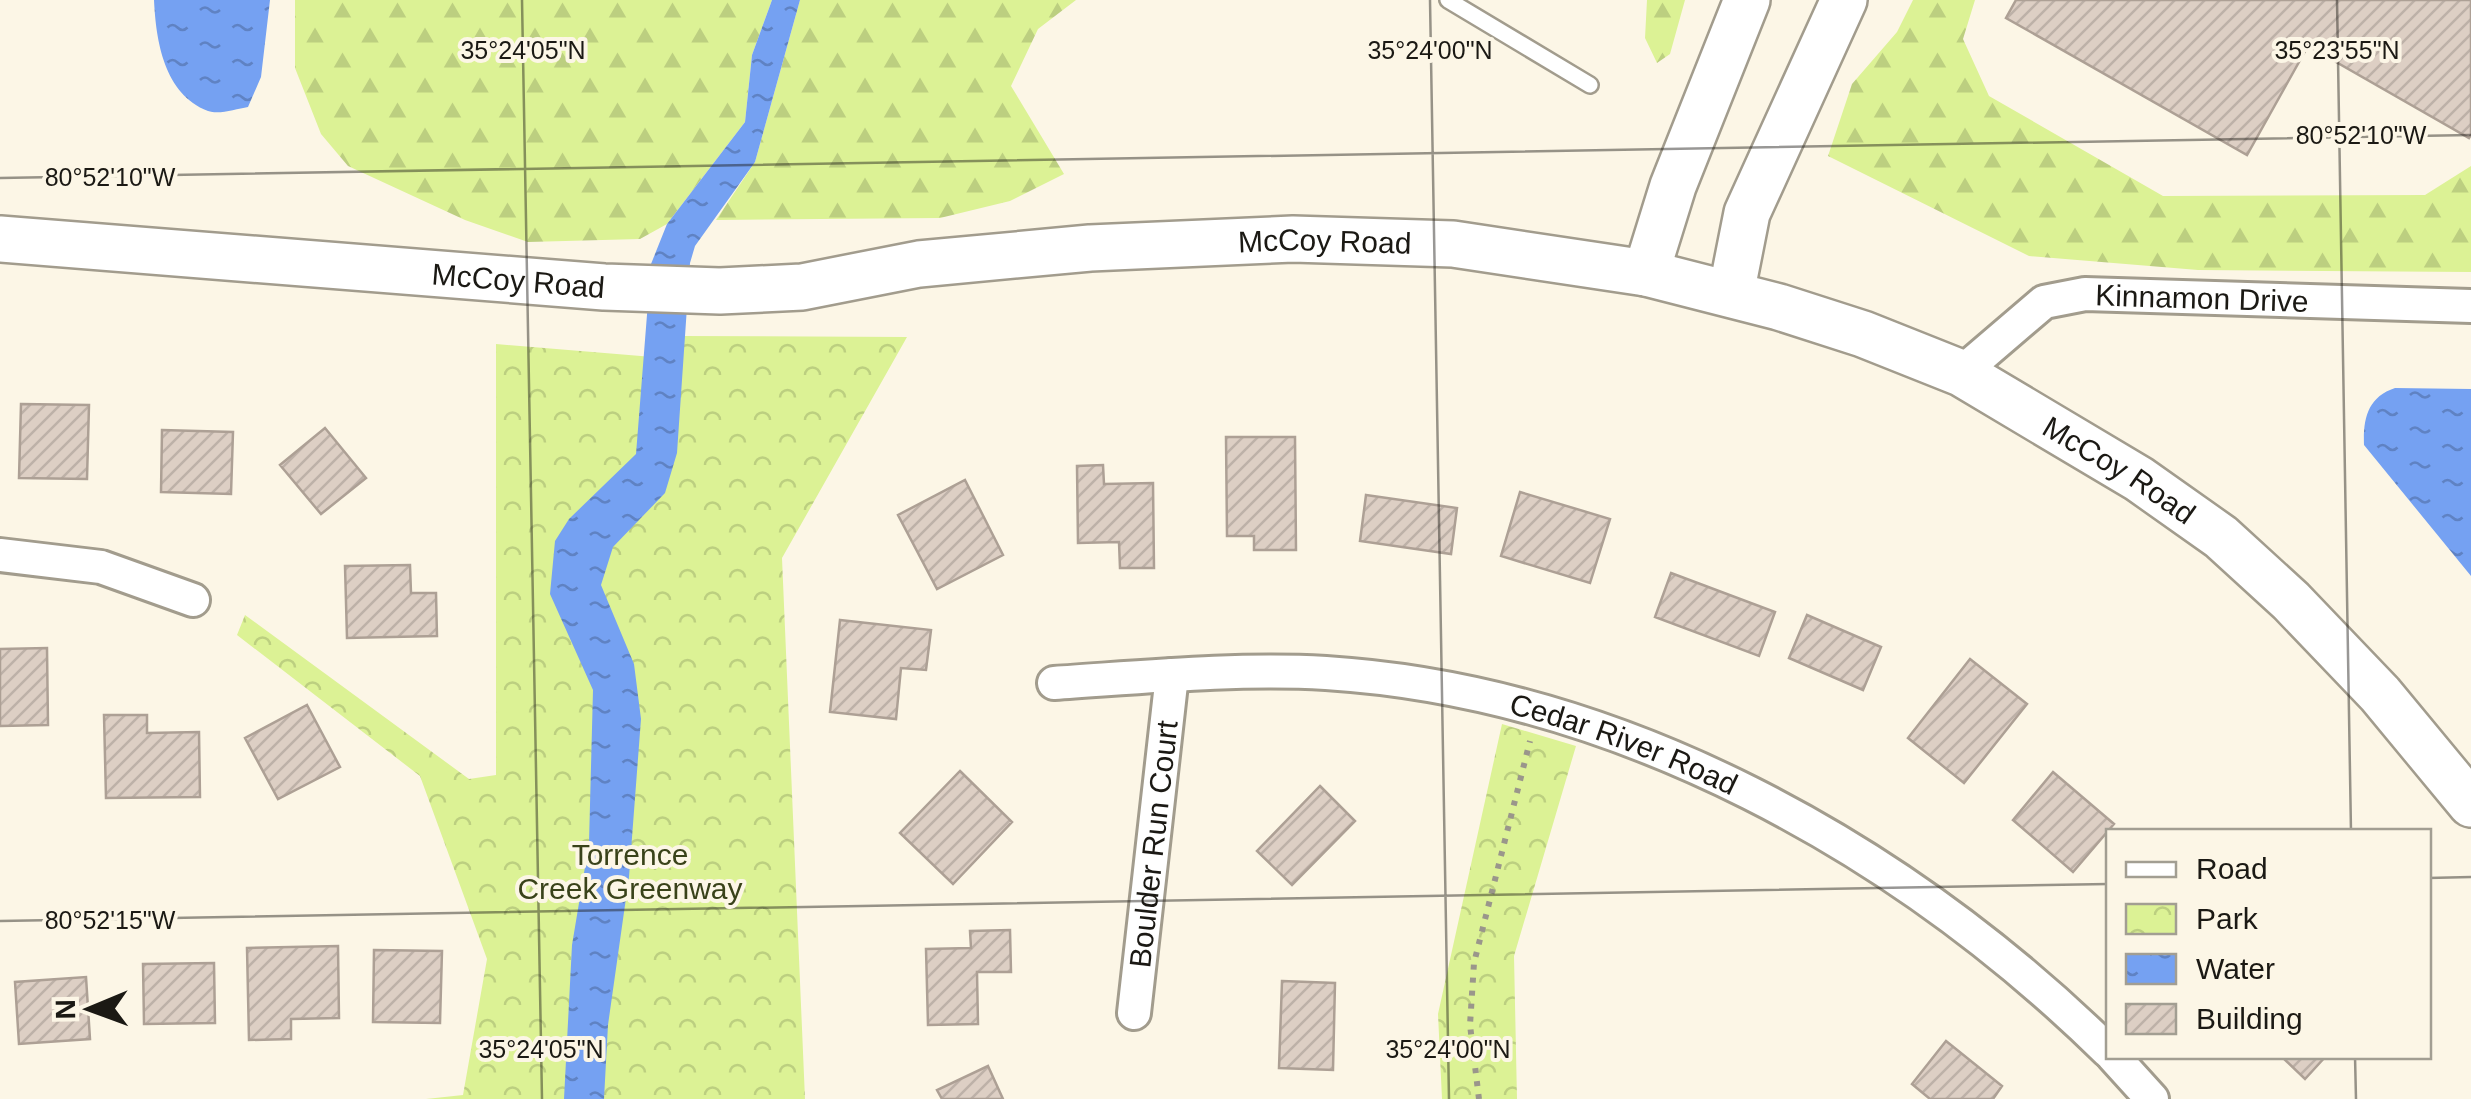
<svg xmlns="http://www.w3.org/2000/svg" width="2471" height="1099" font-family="Helvetica,sans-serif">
	<defs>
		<pattern id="forest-firs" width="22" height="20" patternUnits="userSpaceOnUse" patternTransform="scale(2.5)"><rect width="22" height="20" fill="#dcf295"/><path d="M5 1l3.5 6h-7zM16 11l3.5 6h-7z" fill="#bccf80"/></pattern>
		<pattern id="park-crowns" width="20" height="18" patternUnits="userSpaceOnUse" patternTransform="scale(2.5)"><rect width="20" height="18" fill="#dcf295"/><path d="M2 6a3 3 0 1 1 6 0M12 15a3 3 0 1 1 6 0" fill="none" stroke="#bccf80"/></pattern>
		<pattern id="water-ripples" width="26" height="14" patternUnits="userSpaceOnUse" patternTransform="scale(2.5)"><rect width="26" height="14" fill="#75a1f2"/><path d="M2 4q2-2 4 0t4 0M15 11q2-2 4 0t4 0" fill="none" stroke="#5f82c3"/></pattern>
		<pattern id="building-hatch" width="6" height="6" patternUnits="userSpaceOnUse" patternTransform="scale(2.5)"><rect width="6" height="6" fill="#ddcfc4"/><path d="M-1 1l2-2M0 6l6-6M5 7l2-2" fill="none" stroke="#bdb1a8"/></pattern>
	</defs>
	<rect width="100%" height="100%" fill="#fcf6e6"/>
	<path fill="url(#forest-firs)" d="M 295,0 L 772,0 L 752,55 L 745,122 L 667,224 L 640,239 L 528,242 L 465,220 L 348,166 L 321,134 L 295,68 Z
		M 800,0 L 1076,0 L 1038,29 L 1011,86 L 1064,174 L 1010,201 L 940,218 L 716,220 L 755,162 Z
		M 1647,0 L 1685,0 L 1670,54 L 1657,63 L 1645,38 Z
		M 1913,0 L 1975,0 L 1963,39 L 1989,96 L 2163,196 L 2425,195 L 2471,166 L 2471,272 L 2198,270 L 2029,256 L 1828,156 L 1852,84 L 1897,32 Z"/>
	<path fill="url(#park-crowns)" d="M 680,336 L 907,337 L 782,558 L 805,1099 L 426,1099 L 463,1095 L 487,959 L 420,776 L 237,635 L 245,615 L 469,779 L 496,775 L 496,344 L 677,359 Z
		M 1502,724 L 1576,746 L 1514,956 L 1517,1099 L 1442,1099 L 1438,1014 Z"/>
	<path fill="url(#water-ripples)" d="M 154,0 L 270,0 L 261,77 L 248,107 C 236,109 219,115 208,111 C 164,94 156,41 154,0 Z
		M 772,0 L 800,0 L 755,162 L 695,246 L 690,263 L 677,453 L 665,493 L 613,547 L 601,585 L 634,664 L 641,719 L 629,877 L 608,1025 L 604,1099 L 564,1099 L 572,945 L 589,843 L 593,690 L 550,594 L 555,541 L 569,519 L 636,454 L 651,264 L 667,224 L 745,122 L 752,55 Z
		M 2395,388 L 2471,389 L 2471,576 L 2364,445 C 2363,418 2368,397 2395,388 Z"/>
	<path fill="url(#building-hatch)" stroke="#ada095" stroke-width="2.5" d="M 2016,0 L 2471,0 L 2471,135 L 2469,138 L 2308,46 L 2247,155 L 2006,18 Z
		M 21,404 L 89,405 L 87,479 L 19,478 Z
		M 325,428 L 366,478 L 321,514 L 280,465 Z
		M 162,430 L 233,432 L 231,494 L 161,492 Z
		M 1226,437 L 1295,437 L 1296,550 L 1254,550 L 1254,536 L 1227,536 Z
		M 1103,465 L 1104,484 L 1153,483 L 1154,568 L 1120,568 L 1119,542 L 1078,543 L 1077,466 Z
		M 965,480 L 1003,555 L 937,589 L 898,515 Z
		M 1520,492 L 1610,519 L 1590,583 L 1501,556 Z
		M 1366,495 L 1457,508 L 1451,554 L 1360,541 Z
		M 410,565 L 411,593 L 436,593 L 437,636 L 347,638 L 345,566 Z
		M 1671,573 L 1775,612 L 1759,656 L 1655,617 Z
		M 1807,615 L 1881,647 L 1863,690 L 1789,658 Z
		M 840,620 L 931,630 L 926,670 L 901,668 L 896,719 L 830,712 Z
		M 47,648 L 48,725 L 0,726 L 0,649 Z
		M 1970,659 L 2027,704 L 1964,783 L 1908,738 Z
		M 307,705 L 340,767 L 278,799 L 245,738 Z
		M 104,715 L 147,715 L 147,733 L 199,732 L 200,797 L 106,798 Z
		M 960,771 L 1012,822 L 953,884 L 900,833 Z
		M 2053,772 L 2114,824 L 2073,872 L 2013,820 Z
		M 1320,786 L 1355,821 L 1292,885 L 1257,851 Z
		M 1010,930 L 1011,972 L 977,972 L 978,1024 L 928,1025 L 926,949 L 971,948 L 970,931 Z
		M 338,946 L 339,1018 L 291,1019 L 291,1039 L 249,1040 L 247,948 Z
		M 374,950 L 442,951 L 440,1023 L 373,1022 Z
		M 214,963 L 215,1023 L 144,1024 L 143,964 Z
		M 86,977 L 90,1039 L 19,1044 L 15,982 Z
		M 1282,981 L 1335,983 L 1333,1070 L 1279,1068 Z
		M 1946,1041 L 2002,1086 L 1993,1099 L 1930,1099 L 1912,1084 Z
		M 2281,1056 L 2326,1056 L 2305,1079 Z
		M 988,1066 L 1003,1099 L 942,1099 L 937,1090 Z"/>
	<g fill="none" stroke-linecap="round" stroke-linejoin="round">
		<defs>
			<path id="lane" d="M 1448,0 L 1590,85"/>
			<g id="street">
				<path id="s1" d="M 1961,373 L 2044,302 L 2085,294 L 2471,306"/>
				<path d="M 0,555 L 101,567 L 193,600"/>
				<path id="s2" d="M 1054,683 C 1145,677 1235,668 1326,673 C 1621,692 1901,848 2108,1051"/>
				<path id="s3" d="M 1134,1013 L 1172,675"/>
				<path d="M 2113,1056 L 2152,1099"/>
			</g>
			<g id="secondary">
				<path id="s4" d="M 0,239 L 604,287 L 720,291 L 802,287 L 919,264 L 1090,248 L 1293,239 L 1453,244 L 1646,273 L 1779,307 L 1863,334 L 1961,373 L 2139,479 L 2221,537 L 2291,601 L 2380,694 L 2471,804"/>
				<path d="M 1646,273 L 1673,186 L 1747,0"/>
				<path d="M 1731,294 L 1747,213 L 1844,0"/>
			</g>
		</defs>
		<use href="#lane" stroke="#a29c8d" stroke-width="20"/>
		<use href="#street" stroke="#a29c8d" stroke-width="38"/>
		<use href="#secondary" stroke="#a29c8d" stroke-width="50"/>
		<path stroke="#9a968b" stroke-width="6" stroke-dasharray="5 8" stroke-linecap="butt" d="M 1479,1099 L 1470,1025 L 1474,963 L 1530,741"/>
		<use href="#lane" stroke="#fff" stroke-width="15"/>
		<use href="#street" stroke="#fff" stroke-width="32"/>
		<use href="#secondary" stroke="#fff" stroke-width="45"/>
	</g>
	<path fill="none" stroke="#1b1914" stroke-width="2.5" stroke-opacity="0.45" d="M 522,0 L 542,1099M 1430,0 L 1449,1099M 2337,0 L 2351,832M 0,178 L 2471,135M 2428,878 L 2471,877M 0,921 L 2108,884M 2355,1056 L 2356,1099"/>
	<g text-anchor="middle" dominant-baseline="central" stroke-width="8" stroke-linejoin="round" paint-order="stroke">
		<g font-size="30" fill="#1b1914" stroke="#fcf6e6">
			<text stroke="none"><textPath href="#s4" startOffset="1330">McCoy Road</textPath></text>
			<text stroke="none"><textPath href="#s4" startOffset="520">McCoy Road</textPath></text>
			<text stroke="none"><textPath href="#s1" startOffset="268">Kinnamon Drive</textPath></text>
			<text stroke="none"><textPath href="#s4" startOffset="2170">McCoy Road</textPath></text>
			<text stroke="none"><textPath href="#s2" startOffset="580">Cedar River Road</textPath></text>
			<text stroke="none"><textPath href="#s3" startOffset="170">Boulder Run Court</textPath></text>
		</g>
		<g font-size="30" fill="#394219" stroke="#fcf6e6">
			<text x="630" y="854">Torrence<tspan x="630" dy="34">Creek Greenway</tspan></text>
		</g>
	</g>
	<g font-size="25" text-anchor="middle" fill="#1b1914" stroke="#fcf6e6" stroke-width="8" stroke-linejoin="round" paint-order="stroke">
		<text x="523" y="59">35°24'05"N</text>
		<text x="1430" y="59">35°24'00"N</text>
		<text x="2337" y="59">35°23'55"N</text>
		<text x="2361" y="144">80°52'10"W</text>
		<text x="110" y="186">80°52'10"W</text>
		<text x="110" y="929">80°52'15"W</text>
		<text x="541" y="1058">35°24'05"N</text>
		<text x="1448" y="1058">35°24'00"N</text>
	</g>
	<rect x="2106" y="829" width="325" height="230" fill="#fcf6e6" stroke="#a29e92" stroke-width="2.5"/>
	<rect x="2126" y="862" width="50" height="15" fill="#ffffff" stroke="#a29e92" stroke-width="2.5"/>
	<text x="2196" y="879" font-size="30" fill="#1b1914">Road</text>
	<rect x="2126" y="904" width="50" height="30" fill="url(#park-crowns)" stroke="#a29e92" stroke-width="2.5"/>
	<text x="2196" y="929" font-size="30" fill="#1b1914">Park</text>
	<rect x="2126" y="954" width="50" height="30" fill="url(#water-ripples)" stroke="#a29e92" stroke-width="2.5"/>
	<text x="2196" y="979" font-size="30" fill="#1b1914">Water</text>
	<rect x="2126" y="1004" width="50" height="30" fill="url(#building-hatch)" stroke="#a29e92" stroke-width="2.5"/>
	<text x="2196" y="1029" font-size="30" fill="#1b1914">Building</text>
	<g transform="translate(90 1009) rotate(269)" stroke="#fcf6e6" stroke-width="8" paint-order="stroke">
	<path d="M0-8L18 38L0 25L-18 38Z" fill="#1b1914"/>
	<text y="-15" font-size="28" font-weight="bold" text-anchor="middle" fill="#1b1914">N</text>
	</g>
</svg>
